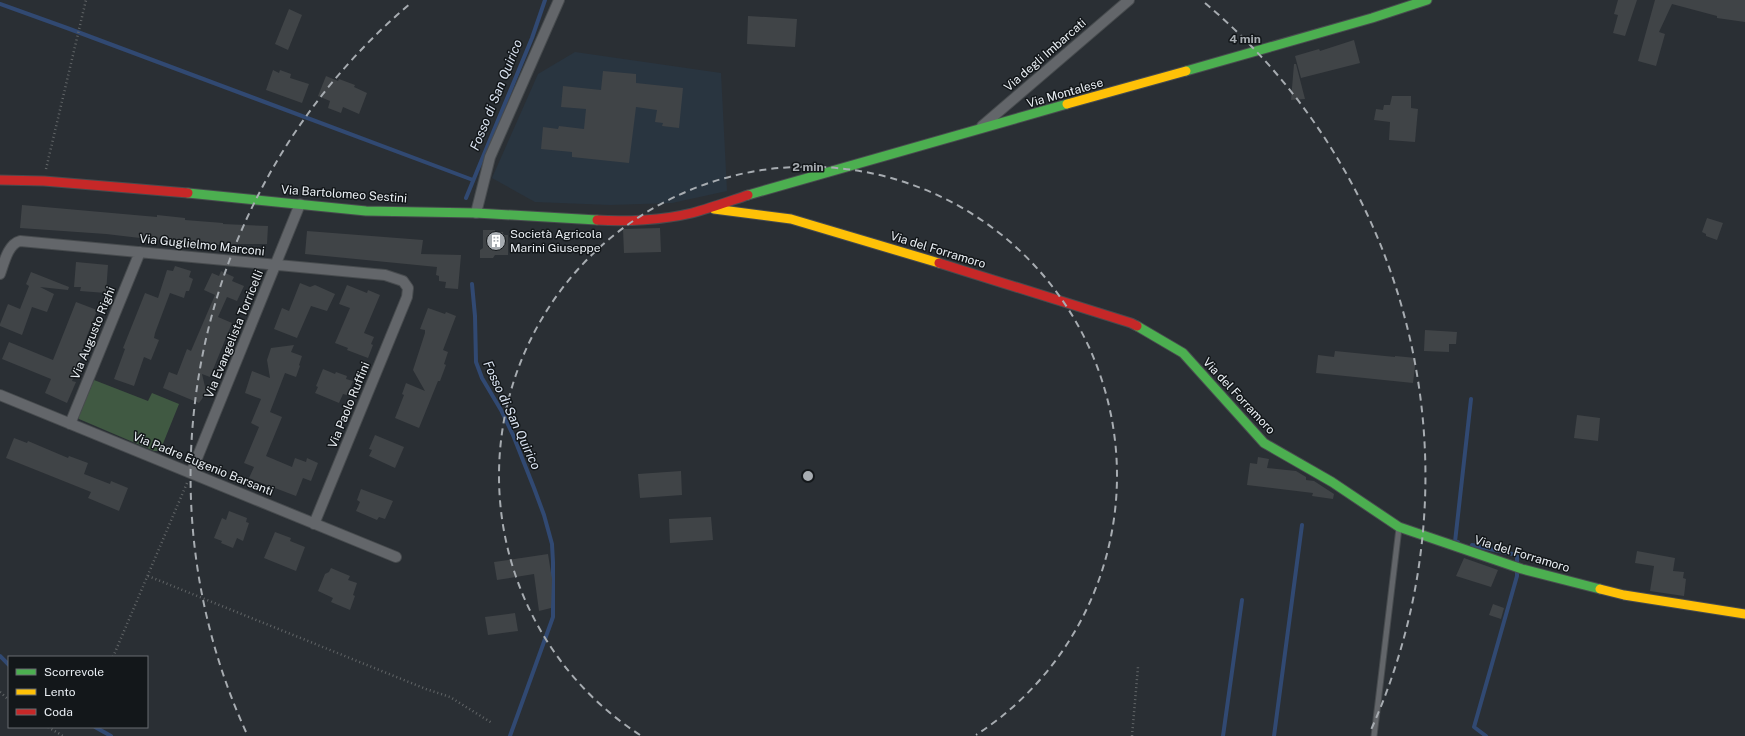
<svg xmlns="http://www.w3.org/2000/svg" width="1745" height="736" font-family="'Public Sans',sans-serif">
	<rect width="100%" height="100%" fill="#2a2f34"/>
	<path fill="#293540" d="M 575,52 L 721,73 L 727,191 L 672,203 L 610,205 L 535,202 L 492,178 L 538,74 Z"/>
	<path fill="#405942" d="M 94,380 L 148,401 L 152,393 L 179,404 L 160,451 L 154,451 L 79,419 L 78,416 Z"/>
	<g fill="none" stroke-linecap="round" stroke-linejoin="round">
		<path stroke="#314972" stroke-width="4" d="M 0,4 L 67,28 L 473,180
			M 466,198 L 532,38 L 545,0
			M 472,284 L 475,316 L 476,362 L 482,378 L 501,410 L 513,435 L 534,488 L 544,515 L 552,544 L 553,562 L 553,617 L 510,736
			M 1458,542 L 1455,542 L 1471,399
			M 1472,545 L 1517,555 L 1517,564
			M 0,656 L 9,665
			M 95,727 L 111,736
			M 1223,736 L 1242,600
			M 1274,736 L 1302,525
			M 1486,736 L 1474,727 L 1517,576 L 1517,571"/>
	</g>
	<path fill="#404447" d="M 1618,0 L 1637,0 L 1625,36 L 1613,33 L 1618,15 L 1614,14 Z
		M 1655,0 L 1745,0 L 1745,22 L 1717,18 L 1717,16 L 1672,4 L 1659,32 L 1665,34 L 1656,66 L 1638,61 Z
		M 289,9 L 302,15 L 288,50 L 275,44 Z
		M 748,16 L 797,19 L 795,47 L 747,44 Z
		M 1354,40 L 1360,63 L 1301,78 L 1295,56 L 1319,49 L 1320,51 Z
		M 1294,64 L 1296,64 L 1305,99 L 1291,100 Z
		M 273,70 L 279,73 L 280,70 L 291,74 L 290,78 L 309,84 L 302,103 L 266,90 Z
		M 603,71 L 636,74 L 636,83 L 683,88 L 679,128 L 662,126 L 663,123 L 655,122 L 657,110 L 636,107 L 629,163 L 572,157 L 572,152 L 541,149 L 543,127 L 558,129 L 559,126 L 584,129 L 586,109 L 561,107 L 563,86 L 601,90 Z
		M 326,76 L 338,81 L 339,79 L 355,85 L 354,87 L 367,93 L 359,114 L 343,107 L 341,113 L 328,108 L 330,101 L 318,96 Z
		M 1392,96 L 1411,96 L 1411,108 L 1418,109 L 1415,142 L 1389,140 L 1390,122 L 1374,120 L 1376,109 L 1383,110 L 1384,105 L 1390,105 Z
		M 22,205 L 157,217 L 157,215 L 185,218 L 185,220 L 223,223 L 223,224 L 268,226 L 267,244 L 222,244 L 222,245 L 183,243 L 106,234 L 20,228 Z
		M 1707,218 L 1723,223 L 1717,240 L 1706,236 L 1706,234 L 1702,232 Z
		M 660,228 L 661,252 L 624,253 L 623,229 Z
		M 483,230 L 495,230 L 495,232 L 503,232 L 503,235 L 508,235 L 508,255 L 495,255 L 493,258 L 480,258 L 480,250 L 483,248 Z
		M 307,231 L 423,240 L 421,254 L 461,255 L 458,289 L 445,288 L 446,282 L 439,281 L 439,276 L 436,275 L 437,267 L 305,254 Z
		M 76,262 L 108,265 L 106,293 L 80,291 L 81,287 L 74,287 Z
		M 175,266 L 191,271 L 189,277 L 193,279 L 189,291 L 186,291 L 184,298 L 170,293 L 155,333 L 154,338 L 159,340 L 151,360 L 144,357 L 134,386 L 114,379 L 125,349 L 123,348 L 145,293 L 158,298 L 167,270 L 173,271 Z
		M 221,271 L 234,277 L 232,281 L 244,286 L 237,301 L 227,297 L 218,317 L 232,323 L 210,377 L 202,374 L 206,391 L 202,399 L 199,403 L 163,388 L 169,372 L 177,375 L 187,349 L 191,351 L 215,295 L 204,290 L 212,273 L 219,276 Z
		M 31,272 L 69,287 L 68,290 L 40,287 L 54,294 L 47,312 L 32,307 L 22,335 L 0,326 L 0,324 L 8,304 L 20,309 L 29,286 L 26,284 Z
		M 300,283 L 310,287 L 315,285 L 335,294 L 327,311 L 311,306 L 297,338 L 274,329 L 282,308 L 289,311 Z
		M 347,285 L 367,293 L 368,290 L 380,295 L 364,333 L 374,337 L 371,344 L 373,345 L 368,358 L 347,350 L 348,348 L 335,343 L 350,308 L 339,304 Z
		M 76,302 L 97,310 L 83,346 L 85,347 L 72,381 L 76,382 L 67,403 L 45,393 L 51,379 L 2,359 L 9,342 L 53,360 Z
		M 428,308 L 445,314 L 446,312 L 456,316 L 443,350 L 448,352 L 444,364 L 446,365 L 440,381 L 438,381 L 419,428 L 395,418 L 404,395 L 402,394 L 406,383 L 425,391 L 413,370 L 425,333 L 425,330 L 420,329 Z
		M 1425,330 L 1457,332 L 1456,344 L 1449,344 L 1449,352 L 1424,351 Z
		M 294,345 L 291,352 L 302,356 L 299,365 L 300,366 L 296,377 L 285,373 L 270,412 L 282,417 L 266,456 L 292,467 L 295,458 L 306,462 L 307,458 L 318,463 L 311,481 L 303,478 L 296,496 L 249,478 L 254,467 L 244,463 L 259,427 L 251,423 L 261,399 L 245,393 L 252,371 L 270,378 L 267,360 L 271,348 Z
		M 1335,351 L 1395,357 L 1395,356 L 1416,358 L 1413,383 L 1316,373 L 1318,355 L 1334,357 Z
		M 323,369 L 335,374 L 336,372 L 347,376 L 346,379 L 353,381 L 347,395 L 343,394 L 339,403 L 315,393 L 318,387 L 316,386 Z
		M 1577,415 L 1600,418 L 1598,441 L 1574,438 Z
		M 375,435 L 404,447 L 395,468 L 369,456 L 372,450 L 369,449 Z
		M 14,438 L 27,443 L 28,441 L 68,458 L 69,456 L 88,463 L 84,474 L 110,484 L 111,481 L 128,488 L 119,511 L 88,498 L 91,492 L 6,458 Z
		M 1258,457 L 1269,459 L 1267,468 L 1296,471 L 1306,477 L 1306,480 L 1314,481 L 1334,494 L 1333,499 L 1312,496 L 1313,493 L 1247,485 L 1250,463 L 1257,464 Z
		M 681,471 L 682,495 L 640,498 L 638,474 Z
		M 361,489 L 393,501 L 385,519 L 379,517 L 377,520 L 356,511 L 360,502 L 357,500 Z
		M 229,511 L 247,518 L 246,522 L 249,523 L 243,541 L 237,538 L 233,548 L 221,543 L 222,541 L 214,538 L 222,518 L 226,520 Z
		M 711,517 L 713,540 L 670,543 L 669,519 Z
		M 275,532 L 291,538 L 290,541 L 305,547 L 296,571 L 264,558 Z
		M 1637,551 L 1675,558 L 1673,571 L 1684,572 L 1683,578 L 1686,579 L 1684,596 L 1650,591 L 1654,566 L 1635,563 Z
		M 548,554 L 552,579 L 551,608 L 539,611 L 534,574 L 497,580 L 494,562 Z
		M 1464,558 L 1498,570 L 1491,587 L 1456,576 Z
		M 331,568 L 350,576 L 348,580 L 357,583 L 353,595 L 355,596 L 350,610 L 331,602 L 333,598 L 318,591 L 325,574 L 329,572 Z
		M 1493,604 L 1504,608 L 1501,619 L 1489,615 Z
		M 515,613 L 518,631 L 488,635 L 485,617 Z"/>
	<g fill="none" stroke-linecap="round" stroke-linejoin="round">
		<defs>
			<path id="lane" d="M 1374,736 L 1399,528"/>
			<path id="street" d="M 982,126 L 1129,0
				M 476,213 L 490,157 L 559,0
				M 0,274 C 4,263 8,244 20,241 L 385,275 L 403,281 L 408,288 L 407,297 L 314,524
				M 0,395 L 396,557
				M 70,424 L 140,252
				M 191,473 L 300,204"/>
			<path id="fast" d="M 1186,71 L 1372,18 L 1427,0
				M 188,193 L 366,211 L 476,213 L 597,220
				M 748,195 L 1067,104
				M 1137,326 L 1183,353 L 1264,443 L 1332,482 L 1399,527 L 1522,569 L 1600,589"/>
			<path id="slow" d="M 1067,104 L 1186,71
				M 714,209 L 791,219 L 939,263
				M 1600,589 L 1624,595 L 1745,614"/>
			<path id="jam" d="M 0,180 L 44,181 L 188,193
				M 597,220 C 626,222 663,220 692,213 C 711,208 730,201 748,195
				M 939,263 L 1131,323 L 1137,326"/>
		</defs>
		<use href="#lane" stroke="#474b4e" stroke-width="7"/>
		<use href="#street" stroke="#474b4e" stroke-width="12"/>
		<use href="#fast" stroke="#474b4e" stroke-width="11"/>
		<use href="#slow" stroke="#474b4e" stroke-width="11"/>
		<use href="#jam" stroke="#474b4e" stroke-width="11"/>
		<path stroke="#616567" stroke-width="2.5" stroke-dasharray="1 3" stroke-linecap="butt" d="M 46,169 L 86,0
			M 148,576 L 426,689 L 450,697 L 492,723
			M 113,657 L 187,483
			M 0,692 L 9,700
			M 48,727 L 63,736
			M 1132,736 L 1138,667"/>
		<use href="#lane" stroke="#63666a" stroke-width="5"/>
		<use href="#street" stroke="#63666a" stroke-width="10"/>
		<use href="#fast" stroke="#4caf50" stroke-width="9"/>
		<use href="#slow" stroke="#ffc107" stroke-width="9"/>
		<use href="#jam" stroke="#c62828" stroke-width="9"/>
	</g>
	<g fill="none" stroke="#a7acb1" stroke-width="2" stroke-dasharray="7 5">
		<path d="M640 735A309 309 0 1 1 976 735"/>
		<path d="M246 732A618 618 0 0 1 411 3M1205 3A618 618 0 0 1 1370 732"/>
	</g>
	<defs>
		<symbol id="building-disc" viewBox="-11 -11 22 22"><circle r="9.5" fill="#a7acb1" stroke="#13171a"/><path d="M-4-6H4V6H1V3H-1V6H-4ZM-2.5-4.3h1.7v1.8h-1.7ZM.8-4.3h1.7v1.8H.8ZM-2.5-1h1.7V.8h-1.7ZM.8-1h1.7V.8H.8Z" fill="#fff"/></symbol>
	</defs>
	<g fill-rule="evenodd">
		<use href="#building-disc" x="485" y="230" width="22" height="22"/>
	</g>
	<g text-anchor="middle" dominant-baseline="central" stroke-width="3" stroke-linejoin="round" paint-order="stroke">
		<g font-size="12" fill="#eaeff4" stroke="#13171a">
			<text transform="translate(1045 55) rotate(-41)">Via degli Imbarcati</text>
			<text transform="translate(1065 93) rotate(-16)">Via Montalese</text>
			<text transform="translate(344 194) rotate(4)">Via Bartolomeo Sestini</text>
			<text transform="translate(202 245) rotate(6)">Via Guglielmo Marconi</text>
			<text transform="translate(938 250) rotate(17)">Via del Forramoro</text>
			<text transform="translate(93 333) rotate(-68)">Via Augusto Righi</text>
			<text transform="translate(234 334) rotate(-68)">Via Evangelista Torricelli</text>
			<text transform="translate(1239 396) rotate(47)">Via del Forramoro</text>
			<text transform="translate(349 405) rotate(-68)">Via Paolo Ruffini</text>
			<text transform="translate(203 464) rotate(22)">Via Padre Eugenio Barsanti</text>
			<text transform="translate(1522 554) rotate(17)">Via del Forramoro</text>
		</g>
		<g font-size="12" fill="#eaeff4" stroke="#13171a" text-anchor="start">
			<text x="510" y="234">Società Agricola<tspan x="510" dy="14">Marini Giuseppe</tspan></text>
		</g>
		<g font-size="13" font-style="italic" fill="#dbe4f2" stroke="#13171a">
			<text transform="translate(496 95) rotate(-68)">Fosso di San Quirico</text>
			<text transform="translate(512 415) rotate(65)">Fosso di San Quirico</text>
		</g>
	</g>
	<circle cx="808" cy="476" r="6" fill="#a7acb1" stroke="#13171a" stroke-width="2"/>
	<g font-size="12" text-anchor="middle" font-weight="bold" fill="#a7acb1" stroke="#13171a" stroke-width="3" stroke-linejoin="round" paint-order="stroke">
		<text x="1245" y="43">4 min</text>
		<text x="808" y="171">2 min</text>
	</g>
	<rect x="8" y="656" width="140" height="72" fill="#13171a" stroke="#696d71"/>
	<rect x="16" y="669" width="20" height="6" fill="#4caf50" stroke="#696d71"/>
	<text x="44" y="676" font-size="12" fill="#eaeff4">Scorrevole</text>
	<rect x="16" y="689" width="20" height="6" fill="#ffc107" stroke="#696d71"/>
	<text x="44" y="696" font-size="12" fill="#eaeff4">Lento</text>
	<rect x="16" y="709" width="20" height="6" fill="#c62828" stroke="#696d71"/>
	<text x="44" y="716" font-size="12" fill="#eaeff4">Coda</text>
</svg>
